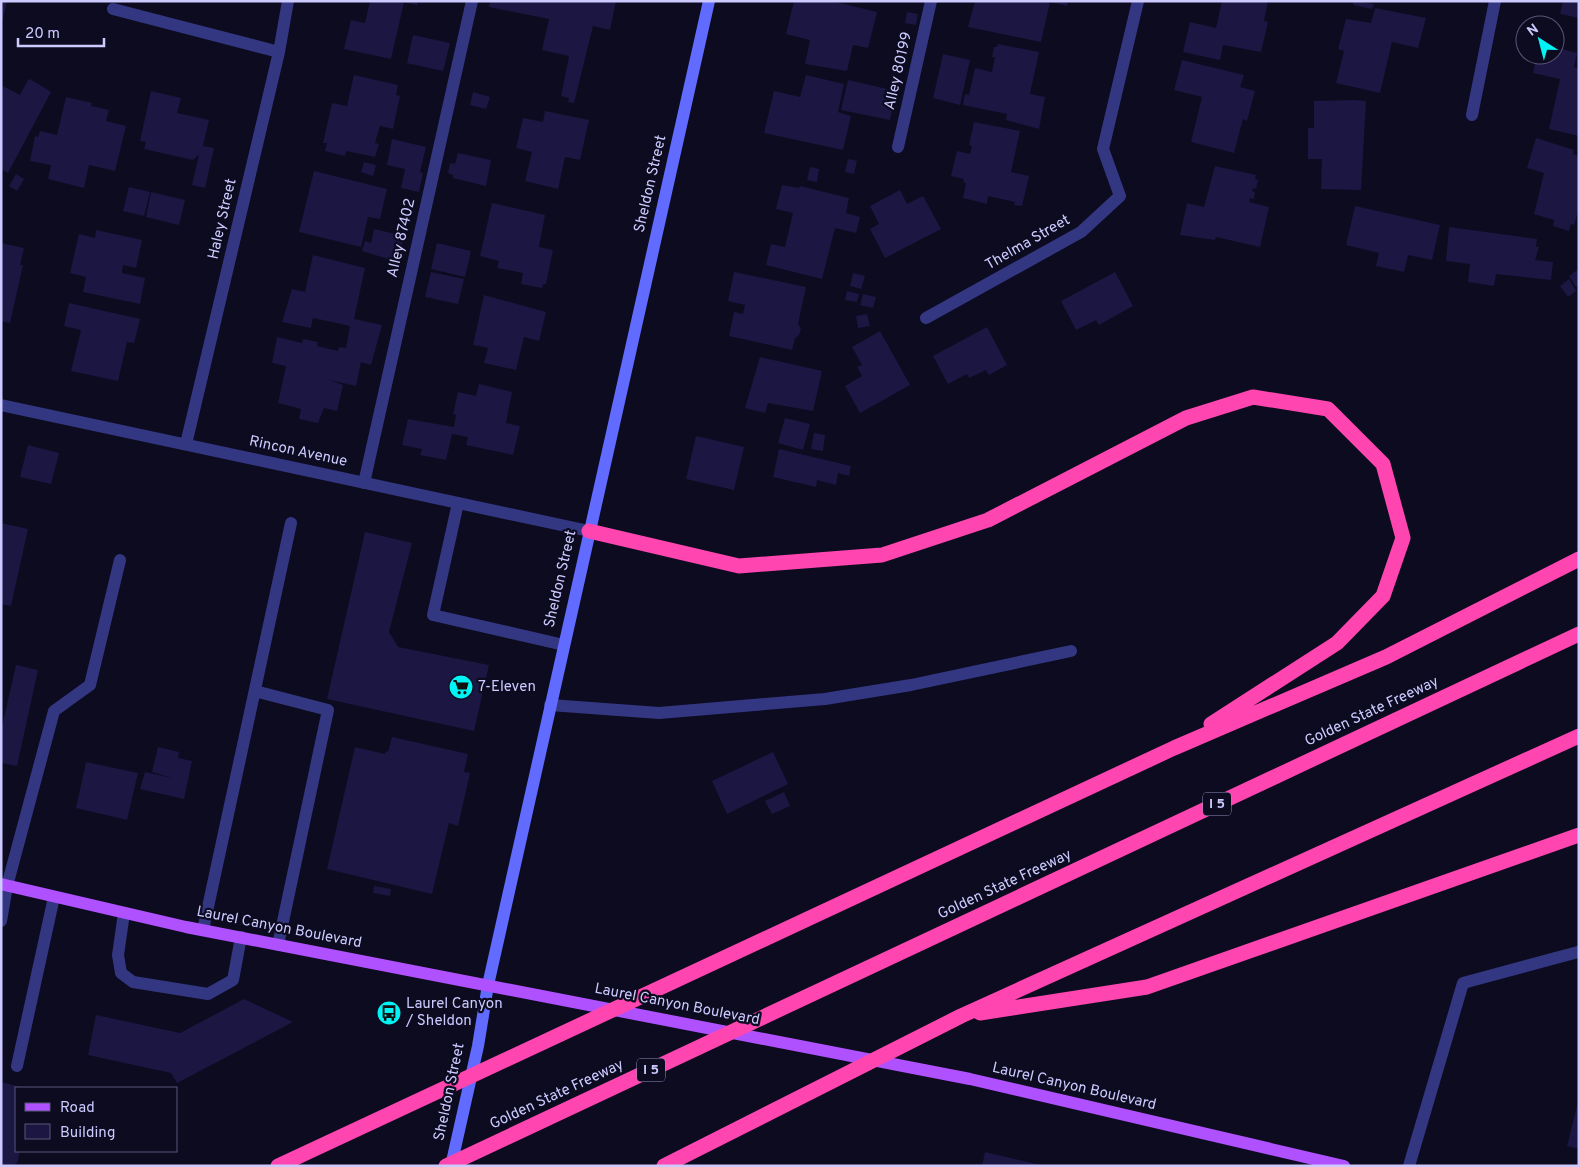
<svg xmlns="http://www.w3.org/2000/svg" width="1580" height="1167" font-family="Overpass,sans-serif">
	<rect width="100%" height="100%" fill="#0d0b20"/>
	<path fill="#1b1642" d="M 1,1 L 7,1 L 2,23 L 1,23 Z
		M 370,1 L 418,1 L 417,5 L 404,2 L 391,59 L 344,49 L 351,20 L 365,23 Z
		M 490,1 L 616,1 L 610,30 L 593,26 L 574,103 L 568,102 L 569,98 L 561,96 L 569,56 L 542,50 L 549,19 L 489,7 Z
		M 794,1 L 832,1 L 877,12 L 868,48 L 853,45 L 847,71 L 805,64 L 810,40 L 786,34 Z
		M 975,1 L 1068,1 L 1067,6 L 1050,2 L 1041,42 L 968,27 Z
		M 1222,1 L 1268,1 L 1264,21 L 1268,22 L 1261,52 L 1223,45 L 1220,60 L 1183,52 L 1190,22 L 1216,28 Z
		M 1354,1 L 1374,4 L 1372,9 L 1353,5 Z
		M 1563,1 L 1579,1 L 1579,18 L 1560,14 Z
		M 1375,8 L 1426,18 L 1418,48 L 1392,42 L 1380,93 L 1336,83 L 1344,51 L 1338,49 L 1346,19 L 1371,23 Z
		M 907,12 L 918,14 L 916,25 L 905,23 Z
		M 413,35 L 450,43 L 443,71 L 407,63 Z
		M 998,44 L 1039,52 L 1030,94 L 1045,97 L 1039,129 L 1006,120 L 1007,114 L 963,105 L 965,94 L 969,95 L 975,68 L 992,72 L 995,57 L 992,57 L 994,47 L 997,47 Z
		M 1555,47 L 1577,53 L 1574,67 L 1579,68 L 1579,136 L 1549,129 L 1560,79 L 1533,73 L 1537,55 L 1555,55 Z
		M 943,54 L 970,60 L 960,105 L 933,98 Z
		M 1182,60 L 1244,75 L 1240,87 L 1255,91 L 1247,121 L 1243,119 L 1234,153 L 1191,142 L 1202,97 L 1174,90 Z
		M 354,75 L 398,85 L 396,95 L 400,96 L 393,129 L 380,126 L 375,143 L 379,144 L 375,157 L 346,151 L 345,156 L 325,151 L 327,143 L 323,143 L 332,103 L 347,106 Z
		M 806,75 L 844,84 L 838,112 L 851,116 L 843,150 L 764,133 L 774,91 L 800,97 Z
		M 30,79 L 51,92 L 8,173 L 1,169 L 1,85 L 20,95 L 28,80 Z
		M 848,80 L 896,91 L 890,120 L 841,110 Z
		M 151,91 L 181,98 L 177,113 L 209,120 L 203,146 L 214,148 L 205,188 L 192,185 L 199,154 L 193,160 L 144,149 L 146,142 L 140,141 Z
		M 473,92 L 490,97 L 486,109 L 470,105 Z
		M 66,97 L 92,103 L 91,106 L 109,110 L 106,121 L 126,126 L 115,171 L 89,165 L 84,188 L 48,179 L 51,165 L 30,161 L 35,136 L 38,137 L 40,131 L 57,135 Z
		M 1355,100 L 1366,101 L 1361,190 L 1321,189 L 1322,159 L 1308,159 L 1308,128 L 1314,128 L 1314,101 Z
		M 545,111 L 589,120 L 580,160 L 565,157 L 558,189 L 525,181 L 532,152 L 516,148 L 523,118 L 543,122 Z
		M 974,122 L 1020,131 L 1011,172 L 1029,176 L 1022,206 L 1014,205 L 1015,202 L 988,196 L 987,204 L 963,198 L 966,183 L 963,182 L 964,179 L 951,176 L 957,151 L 970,154 L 972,146 L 969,145 Z
		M 1536,138 L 1574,150 L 1573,154 L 1579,156 L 1579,209 L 1574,225 L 1571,224 L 1569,231 L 1553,226 L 1554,220 L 1534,214 L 1544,173 L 1527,168 Z
		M 392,139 L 426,147 L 420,172 L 423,173 L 419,192 L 401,188 L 405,169 L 387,165 Z
		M 458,153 L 491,160 L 486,186 L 453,178 L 453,175 L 448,173 L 450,163 L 455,164 Z
		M 848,159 L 857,161 L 854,174 L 845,172 Z
		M 364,162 L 376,165 L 373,176 L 361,172 Z
		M 1215,166 L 1256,175 L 1255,179 L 1258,180 L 1256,189 L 1253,188 L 1252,191 L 1255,192 L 1254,199 L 1250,198 L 1249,202 L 1269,207 L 1260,247 L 1216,237 L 1215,240 L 1180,235 L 1187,203 L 1204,207 Z
		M 810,167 L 819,169 L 817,182 L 807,180 Z
		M 314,171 L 387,189 L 380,219 L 368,217 L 361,247 L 299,232 Z
		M 16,174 L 24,179 L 17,191 L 9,186 Z
		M 782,185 L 799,188 L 800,186 L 849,198 L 846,213 L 860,217 L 856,233 L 835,228 L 822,279 L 766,265 L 771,244 L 785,247 L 793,213 L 776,209 Z
		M 129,187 L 150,192 L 144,216 L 123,211 Z
		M 900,190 L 907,204 L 923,196 L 941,229 L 885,258 L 870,229 L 879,224 L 870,206 Z
		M 151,192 L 185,200 L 179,225 L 146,217 Z
		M 492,203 L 545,215 L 539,247 L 553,250 L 546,284 L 543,284 L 542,288 L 521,284 L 523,273 L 497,268 L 499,261 L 480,256 Z
		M 1355,206 L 1440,225 L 1432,260 L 1408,255 L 1404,272 L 1376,266 L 1379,253 L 1346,245 Z
		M 1449,227 L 1537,239 L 1536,247 L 1539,247 L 1535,260 L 1553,262 L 1551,280 L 1496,274 L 1494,286 L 1468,282 L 1470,264 L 1446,261 Z
		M 374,229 L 404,236 L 398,262 L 362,251 L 365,241 L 371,243 Z
		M 96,230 L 142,240 L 136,268 L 123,265 L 122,273 L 145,278 L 140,304 L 83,292 L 86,277 L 70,273 L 79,234 L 95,238 Z
		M 1,243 L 24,248 L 20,265 L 23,265 L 10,323 L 1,321 Z
		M 437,243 L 471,251 L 465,277 L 431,269 Z
		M 313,255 L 365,268 L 354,319 L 382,325 L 371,365 L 361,362 L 356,386 L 330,380 L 343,385 L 337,411 L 324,408 L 318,423 L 299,419 L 301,409 L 278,403 L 286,366 L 272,363 L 277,337 L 302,343 L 303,339 L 318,342 L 317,346 L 338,351 L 339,347 L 346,348 L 350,326 L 313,318 L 311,328 L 282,322 L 292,289 L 305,292 Z
		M 1577,270 L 1579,285 L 1576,287 L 1569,276 Z
		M 431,272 L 464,279 L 458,304 L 425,297 Z
		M 734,272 L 806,287 L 798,324 L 801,328 L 799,335 L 795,338 L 792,350 L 729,336 L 734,312 L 743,314 L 745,305 L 728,301 Z
		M 1115,272 L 1133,306 L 1099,325 L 1096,320 L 1076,330 L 1061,301 Z
		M 853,273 L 865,276 L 861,289 L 850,286 Z
		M 1569,279 L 1576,291 L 1568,297 L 1560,286 Z
		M 847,291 L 859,294 L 857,302 L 845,300 Z
		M 863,294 L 876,297 L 873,308 L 860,305 Z
		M 484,295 L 546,312 L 539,341 L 524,337 L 516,370 L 484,363 L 488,348 L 473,345 Z
		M 69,303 L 140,319 L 134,343 L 127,342 L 118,381 L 71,371 L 81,330 L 64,326 Z
		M 867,314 L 870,326 L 858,328 L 856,316 Z
		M 987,327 L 1007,365 L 989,375 L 986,370 L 969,378 L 967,374 L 948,384 L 933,356 Z
		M 880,331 L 910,385 L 860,413 L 845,386 L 862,376 L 857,367 L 862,365 L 852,347 Z
		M 760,357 L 822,371 L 813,411 L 768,403 L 765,413 L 745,408 Z
		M 479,384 L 512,392 L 506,423 L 520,426 L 513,455 L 466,445 L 468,437 L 452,434 L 446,460 L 420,455 L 422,449 L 402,445 L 408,419 L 454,427 L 456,415 L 453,414 L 458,392 L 476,396 Z
		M 785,418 L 810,424 L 803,450 L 778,443 Z
		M 814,433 L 825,435 L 823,451 L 811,449 Z
		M 696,436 L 744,447 L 734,490 L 686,479 Z
		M 28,445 L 59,453 L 51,484 L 20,477 Z
		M 779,449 L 851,466 L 849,476 L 838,473 L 836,485 L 817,480 L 816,487 L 773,477 Z
		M 1,523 L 28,529 L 11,606 L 1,604 Z
		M 365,532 L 412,543 L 389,632 L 398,647 L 489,665 L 474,731 L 327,699 Z
		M 16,665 L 38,670 L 17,766 L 1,763 L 1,731 Z
		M 392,737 L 468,754 L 464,772 L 470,773 L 458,826 L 449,823 L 432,894 L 327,869 L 355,747 L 385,754 L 386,751 L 388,752 Z
		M 158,747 L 179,752 L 178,758 L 192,761 L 184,799 L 140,789 L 145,772 L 172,778 L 152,772 Z
		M 773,752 L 788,784 L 727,814 L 712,781 Z
		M 86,762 L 138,773 L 127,820 L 76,808 Z
		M 784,792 L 790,806 L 772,814 L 765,801 Z
		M 374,886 L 391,889 L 390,896 L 373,893 Z
		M 244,999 L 293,1022 L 177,1083 L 171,1073 L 88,1055 L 96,1015 L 180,1033 Z
		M 1,1082 L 25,1088 L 16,1088 L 16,1151 L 20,1151 L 17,1163 L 12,1166 L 1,1166 Z
		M 1579,1098 L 1579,1149 L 1567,1146 Z
		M 985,1152 L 1041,1165 L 1041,1166 L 982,1166 Z"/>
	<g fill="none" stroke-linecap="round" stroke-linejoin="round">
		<path stroke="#333782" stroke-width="12" d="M 898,147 L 931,1
			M 364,483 L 472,1
			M 458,503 L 433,615 L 564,645
			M 255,691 L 328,710 L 278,945
			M 550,705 L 659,713 L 825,699 L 911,685 L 1071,651
			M 124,913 L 118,955 L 121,973 L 133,982 L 208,994 L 233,980 L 241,937
			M 1,921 L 7,886 L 54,711 L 90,685 L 120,560
			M 203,930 L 291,523
			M 17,1066 L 54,897
			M 1409,1166 L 1463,983 L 1578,952"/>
		<path stroke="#333782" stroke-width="12" d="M 113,9 L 279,52
			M 1472,115 L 1495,1
			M 926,318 L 1081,232 L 1120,196 L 1103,149 L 1138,1
			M 1,405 L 589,531
			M 186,444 L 279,52 L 288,1"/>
		<path stroke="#616bff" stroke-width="12" d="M 451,1166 L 478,1046 L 488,985 L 709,1"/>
		<path stroke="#af51ff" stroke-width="12" d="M 1,884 L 186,927 L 970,1079 L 1344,1166"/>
		<path stroke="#ff45af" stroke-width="15" d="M 589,531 L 739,566 L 882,555 L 988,520 L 1186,418 L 1253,397 L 1328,409 L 1383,464 L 1403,538 L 1383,596 L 1337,643 L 1211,724
			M 980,1013 L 1147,987 L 1579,835
			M 278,1166 L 1174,748 L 1386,657 L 1579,559
			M 446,1166 L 1579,634
			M 664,1166 L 961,1016 L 1579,736"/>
	</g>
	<defs>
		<symbol id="supermarket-disc" viewBox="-11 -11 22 22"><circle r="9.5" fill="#00f3f5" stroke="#0d0b20"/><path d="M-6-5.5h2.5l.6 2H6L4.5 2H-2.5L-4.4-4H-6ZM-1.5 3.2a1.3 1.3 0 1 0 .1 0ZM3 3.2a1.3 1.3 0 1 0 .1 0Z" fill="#111"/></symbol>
		<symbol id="bus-disc" viewBox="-11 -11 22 22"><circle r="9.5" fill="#00f3f5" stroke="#0d0b20"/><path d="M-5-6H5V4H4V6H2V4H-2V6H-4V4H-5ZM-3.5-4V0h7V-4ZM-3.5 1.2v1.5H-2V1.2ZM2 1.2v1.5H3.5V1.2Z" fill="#111"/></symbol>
	</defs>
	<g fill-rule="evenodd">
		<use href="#supermarket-disc" x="447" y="673" width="28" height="28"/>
		<use href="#bus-disc" x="375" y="999" width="28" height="28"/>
	</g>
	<g text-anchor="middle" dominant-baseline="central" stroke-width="4.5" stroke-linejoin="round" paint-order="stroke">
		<g fill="#0d0b20" stroke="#9391bc" stroke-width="1">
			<rect x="1203" y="792.5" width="28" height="23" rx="4"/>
			<rect x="637" y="1058.5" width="28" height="23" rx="4"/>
		</g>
		<g font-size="14" font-weight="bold" fill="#cccaff">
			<text x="1217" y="804">I 5</text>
			<text x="651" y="1070">I 5</text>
		</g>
		<g font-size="15" fill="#cccaff" stroke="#0d0b20">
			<text transform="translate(899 71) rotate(-77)">Alley 80199</text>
			<text transform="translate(651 184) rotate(-77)">Sheldon Street</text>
			<text transform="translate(223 219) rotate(-77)">Haley Street</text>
			<text transform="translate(402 238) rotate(-77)">Alley 87402</text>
			<text transform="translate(1028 243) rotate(-30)">Thelma Street</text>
			<text transform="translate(298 452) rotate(12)">Rincon Avenue</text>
			<text transform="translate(561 579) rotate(-77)">Sheldon Street</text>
			<text transform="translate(1372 712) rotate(-25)">Golden State Freeway</text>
			<text transform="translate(1005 885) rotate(-25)">Golden State Freeway</text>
			<text transform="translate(279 928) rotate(11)">Laurel Canyon Boulevard</text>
			<text transform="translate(677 1005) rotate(11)">Laurel Canyon Boulevard</text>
			<text transform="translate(1074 1087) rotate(13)">Laurel Canyon Boulevard</text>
			<text transform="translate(450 1092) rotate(-78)">Sheldon Street</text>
			<text transform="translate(557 1095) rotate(-25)">Golden State Freeway</text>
		</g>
		<g font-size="15" fill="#cccaff" stroke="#0d0b20" text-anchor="start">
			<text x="478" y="687">7-Eleven</text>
			<text x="406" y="1004">Laurel Canyon<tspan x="406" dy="17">/ Sheldon</tspan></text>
		</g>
	</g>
	<rect width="1580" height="1167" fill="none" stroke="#cccaff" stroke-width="5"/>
	<rect x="15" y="1087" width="162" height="65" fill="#0d0b20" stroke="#595779"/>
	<rect x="25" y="1103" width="25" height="8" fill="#af51ff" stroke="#595779"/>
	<text x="60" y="1112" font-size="15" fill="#cccaff">Road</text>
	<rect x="25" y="1124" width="25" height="15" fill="#1b1642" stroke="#595779"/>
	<text x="60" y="1137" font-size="15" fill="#cccaff">Building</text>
	<g transform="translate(1540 40) rotate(324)"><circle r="24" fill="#0d0b20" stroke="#595779"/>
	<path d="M0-4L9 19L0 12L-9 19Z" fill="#00f3f5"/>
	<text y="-8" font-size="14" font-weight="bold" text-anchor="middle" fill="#cccaff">N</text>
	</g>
	<path d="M18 38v8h86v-8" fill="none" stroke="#cccaff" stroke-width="2.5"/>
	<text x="25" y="38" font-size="15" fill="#cccaff" stroke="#0d0b20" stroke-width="4" paint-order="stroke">20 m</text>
</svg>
